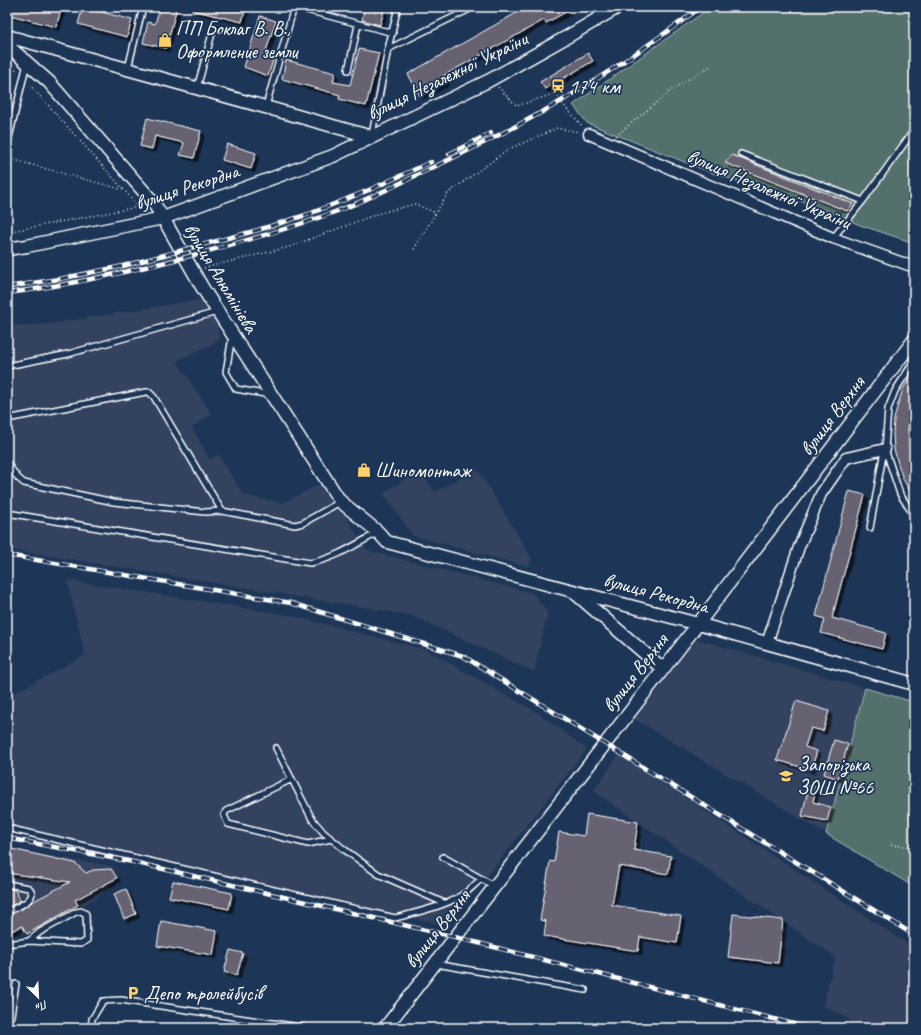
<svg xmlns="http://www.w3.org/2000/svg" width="921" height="1035" font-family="Caveat,sans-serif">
	<defs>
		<filter id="shadow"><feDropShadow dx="3.5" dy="3.5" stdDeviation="0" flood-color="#0009"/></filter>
	</defs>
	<rect width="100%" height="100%" fill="#1d3557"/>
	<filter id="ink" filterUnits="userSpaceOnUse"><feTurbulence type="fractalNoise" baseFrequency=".025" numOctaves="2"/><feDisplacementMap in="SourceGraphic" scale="8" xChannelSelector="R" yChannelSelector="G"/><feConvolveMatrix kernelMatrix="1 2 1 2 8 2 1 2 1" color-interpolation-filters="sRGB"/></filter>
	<g filter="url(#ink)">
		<path fill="#33425f" d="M 204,299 L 215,315 L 220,340 L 177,361 L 212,414 L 192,428 L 210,460 L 218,454 L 244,495 L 282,503 L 324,482 L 367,550 L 533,593 L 548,613 L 534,672 L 410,615 L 7,549 L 7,326 L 48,324 Z
			M 477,468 L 532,558 L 529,567 L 413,536 L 383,493 L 419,470 L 435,492 Z
			M 67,580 L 289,615 L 427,650 L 535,711 L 587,749 L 448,926 L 7,826 L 7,697 L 85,655 Z
			M 697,639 L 865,688 L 826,834 L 634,719 Z
			M 619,754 L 914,948 L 914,1028 L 866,1028 L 823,1006 L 835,957 L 593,791 Z
			M 7,849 L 112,866 L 119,877 L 99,896 L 29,936 L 21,930 L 7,935 Z"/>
		<path fill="#536f6c" stroke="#a9b7b6" d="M 711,7 L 914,7 L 914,243 L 860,225 L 812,205 L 712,173 L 587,123 L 573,105 Z
			M 865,688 L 914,702 L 914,887 L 826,834 Z"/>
		<path fill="#666272" stroke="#fff" filter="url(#shadow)" d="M 12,7 L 62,7 L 56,27 L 10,15 Z
			M 83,7 L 132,20 L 127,37 L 78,24 Z
			M 160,7 L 177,7 L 166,48 L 143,43 L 148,22 L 155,24 Z
			M 192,7 L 246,7 L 242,22 L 192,10 Z
			M 365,7 L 385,7 L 380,25 L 362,20 Z
			M 527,7 L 575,7 L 546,23 L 544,20 L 443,76 L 446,82 L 420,96 L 408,74 Z
			M 260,16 L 276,21 L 265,54 L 274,57 L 268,76 L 244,67 Z
			M 359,49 L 379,53 L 366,106 L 339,99 L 340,95 L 282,79 L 286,60 L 335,73 L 333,82 L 350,85 Z
			M 588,53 L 593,61 L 545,89 L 540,82 Z
			M 147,118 L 201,131 L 194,158 L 180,155 L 184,143 L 155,136 L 152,149 L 140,146 Z
			M 227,144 L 256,153 L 251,169 L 222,160 Z
			M 732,155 L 853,204 L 847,211 L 725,163 Z
			M 914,370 L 914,402 L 909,419 L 908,430 L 910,450 L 914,466 L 914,498 L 903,479 L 898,464 L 894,449 L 893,434 L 894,419 L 898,404 L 903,389 Z
			M 849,491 L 865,495 L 832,618 L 886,633 L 882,649 L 821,633 L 825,619 L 816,616 Z
			M 796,701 L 829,711 L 823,731 L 811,728 L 805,747 L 817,751 L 811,770 L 777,760 Z
			M 834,740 L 848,744 L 838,779 L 824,774 Z
			M 809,785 L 816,786 L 813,802 L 831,807 L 827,821 L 802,816 Z
			M 587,814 L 638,822 L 634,850 L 671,856 L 668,874 L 619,866 L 612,905 L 681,916 L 677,943 L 640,937 L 638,951 L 544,936 L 546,921 L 540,920 L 550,861 L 554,862 L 559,832 L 584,836 Z
			M 7,848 L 75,863 L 86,873 L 93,870 L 111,869 L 117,878 L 75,900 L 78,905 L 27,934 L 22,926 L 7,933 L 7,916 L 22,909 L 32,902 L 70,882 L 7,873 Z
			M 173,881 L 232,893 L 229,909 L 169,897 Z
			M 7,888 L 15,890 L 21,900 L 7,908 Z
			M 126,889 L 136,914 L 124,919 L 114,894 Z
			M 733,914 L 783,920 L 778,963 L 728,957 Z
			M 161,921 L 217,931 L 213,955 L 157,946 Z
			M 230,950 L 243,953 L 237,975 L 224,972 Z"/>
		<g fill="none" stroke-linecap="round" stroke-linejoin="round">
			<defs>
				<path id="service" d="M 295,7 L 393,33
					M 388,49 L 474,7
					M 128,68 L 143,7
					M 348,70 L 358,25
					M 197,88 L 213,30
					M 266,106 L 294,7
					M 372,135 L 388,49 L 398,7
					M 7,146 L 27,63
					M 741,154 L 863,201
					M 833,238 L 863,201 L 914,130
					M 232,337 L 226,372 L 236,389 L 270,395
					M 914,361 L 895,391 L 888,409 L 885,449 L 900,494 L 914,516
					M 7,366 L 68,354 L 217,312
					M 7,419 L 146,392 L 149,392 L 154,397 L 222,511 L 295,525 L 303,523 L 340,502
					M 7,463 L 18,478 L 24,483 L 114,502 L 205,512 L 222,511
					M 7,513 L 310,563 C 334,559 355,545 377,533
					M 870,528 L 884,450
					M 276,748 L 312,819 L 324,833 L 345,850 L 378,874 L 444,903
					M 292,779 L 226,811 L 224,815 L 228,824 L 308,844 L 331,839
					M 7,828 L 395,918 C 414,913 446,906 462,895 C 469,891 475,884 481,879
					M 443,857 L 494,886
					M 7,884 L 29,888 C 40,899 15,908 7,912
					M 7,944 L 29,941 L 81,944 L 87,940 L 86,914 L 81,911 L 76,912 L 40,932 L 29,941
					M 436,964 L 585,990
					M 9,1028 L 16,984
					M 91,1028 L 92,1019 L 103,1001 L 121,1000 L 306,1028"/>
				<path id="minor" d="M 589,134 L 833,238 L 914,267
					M 767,643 L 799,547 L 821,494 L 846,458 L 885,449"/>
				<path id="tertiary" d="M 7,36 L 265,107 L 372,137
					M 7,45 L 49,82 L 153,202 L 163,218 L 202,287 L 340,501 L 378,532 L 387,542 L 698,624 L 914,684
					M 7,249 L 27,246 L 163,218 L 333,156 L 490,80 L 572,34 L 618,7
					M 575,593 L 663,669
					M 385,1028 L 698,624 L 914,340"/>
			</defs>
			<use href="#service" stroke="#fff" stroke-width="8"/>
			<use href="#minor" stroke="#fff" stroke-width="13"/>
			<use href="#tertiary" stroke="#fff" stroke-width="15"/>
			<path stroke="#fff" stroke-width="1.5" stroke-dasharray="1 3" stroke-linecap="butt" d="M 10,63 L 18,72
				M 498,87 L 517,106 L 556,93 L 560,101 L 582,126
				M 616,136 L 673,89 L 712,65
				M 14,160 L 124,190
				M 7,232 L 138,207 L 125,191 L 30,85
				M 414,249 L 448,193 L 509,149 L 557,128 L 579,132
				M 204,268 L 289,247 L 377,214 L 415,204 L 436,213
				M 891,845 L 914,847"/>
			<use href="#service" stroke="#1d3557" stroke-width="5"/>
			<use href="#minor" stroke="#1d3557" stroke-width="10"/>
			<use href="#tertiary" stroke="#1d3557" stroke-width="12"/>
			<defs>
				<path id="rail" d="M 449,154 L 491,133
					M 7,287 L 59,279 L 123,266 L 258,230 L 309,214 L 369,190 L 431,162
					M 7,293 C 73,285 137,270 201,253 C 245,241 289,229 332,213 C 362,202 391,188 419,174 C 466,152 513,129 558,103 C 607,74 655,41 701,7
					M 7,555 L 291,603 L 463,656 L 914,935
					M 7,838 L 133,862 L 455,937 L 809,1028"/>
			</defs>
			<use href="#rail" stroke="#fff" stroke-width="4.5"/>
			<use href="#rail" stroke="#1d3557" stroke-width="3" stroke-dasharray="9" stroke-linecap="butt"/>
		</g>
	</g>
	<defs>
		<symbol id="shop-bare" viewBox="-9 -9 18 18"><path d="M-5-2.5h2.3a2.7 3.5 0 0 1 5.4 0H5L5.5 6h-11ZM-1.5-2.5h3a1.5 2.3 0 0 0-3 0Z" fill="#ffd166" stroke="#1d3557" stroke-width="2.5" paint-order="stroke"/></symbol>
		<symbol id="station-bare" viewBox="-9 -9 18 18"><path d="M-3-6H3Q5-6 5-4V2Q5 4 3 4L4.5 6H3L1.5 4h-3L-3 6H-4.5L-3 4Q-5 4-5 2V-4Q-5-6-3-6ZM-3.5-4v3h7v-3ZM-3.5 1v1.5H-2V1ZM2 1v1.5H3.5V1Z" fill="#ffd166" stroke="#1d3557" stroke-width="2.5" paint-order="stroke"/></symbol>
		<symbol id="school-bare" viewBox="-9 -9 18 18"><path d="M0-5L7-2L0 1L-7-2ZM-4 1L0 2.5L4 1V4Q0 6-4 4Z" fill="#ffd166" stroke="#1d3557" stroke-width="2.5" paint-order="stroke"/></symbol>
		<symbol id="parking-bare" viewBox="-9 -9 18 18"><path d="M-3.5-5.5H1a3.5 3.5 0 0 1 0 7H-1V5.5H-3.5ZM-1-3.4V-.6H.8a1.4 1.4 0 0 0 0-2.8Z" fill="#ffd166" stroke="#1d3557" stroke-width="2.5" paint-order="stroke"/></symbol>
	</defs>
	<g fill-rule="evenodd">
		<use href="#shop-bare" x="155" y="30" width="20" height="20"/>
		<use href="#station-bare" x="548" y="76" width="20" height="20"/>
		<use href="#shop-bare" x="354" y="460" width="20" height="20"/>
		<use href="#school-bare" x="776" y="766" width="20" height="20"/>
		<use href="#parking-bare" x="123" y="983" width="20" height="20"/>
	</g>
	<g text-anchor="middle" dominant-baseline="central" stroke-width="3.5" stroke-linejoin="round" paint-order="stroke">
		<g font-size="20" fill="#fff" stroke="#1d3557" text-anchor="start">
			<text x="176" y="28">ПП Боклаг В. В.,<tspan x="176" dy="23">Оформление земли</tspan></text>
			<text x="569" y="86">174 км</text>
			<text x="375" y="470">Шиномонтаж</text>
			<text x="797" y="764">Запорізька<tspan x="797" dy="23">ЗОШ №66</tspan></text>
			<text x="144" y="993">Депо тролейбусів</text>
		</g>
		<g font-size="20" fill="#fff" stroke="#1d3557">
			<text transform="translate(447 76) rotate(-26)">вулиця Незалежної України</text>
			<text transform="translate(187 187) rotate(-18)">вулиця Рекордна</text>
			<text transform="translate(769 189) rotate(23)">вулиця Незалежної України</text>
			<text transform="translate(221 278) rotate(59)">вулиця Алюмінієва</text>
			<text transform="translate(832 416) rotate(-53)">вулиця Верхня</text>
			<text transform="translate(656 593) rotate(15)">вулиця Рекордна</text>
			<text transform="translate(635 673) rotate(-52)">вулиця Верхня</text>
			<text transform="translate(437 929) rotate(-52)">вулиця Верхня</text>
		</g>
	</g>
	<rect width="921" height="1035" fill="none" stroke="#1d3557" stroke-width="24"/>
	<rect x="12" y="12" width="897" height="1011" fill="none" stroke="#fff" stroke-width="1.5" filter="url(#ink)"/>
	<g transform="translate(38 997) rotate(156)" stroke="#1d3557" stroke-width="3" paint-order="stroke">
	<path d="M0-3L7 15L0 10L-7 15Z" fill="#ffffff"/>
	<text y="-6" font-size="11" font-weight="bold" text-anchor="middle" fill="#ffffff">Пн</text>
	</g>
</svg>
